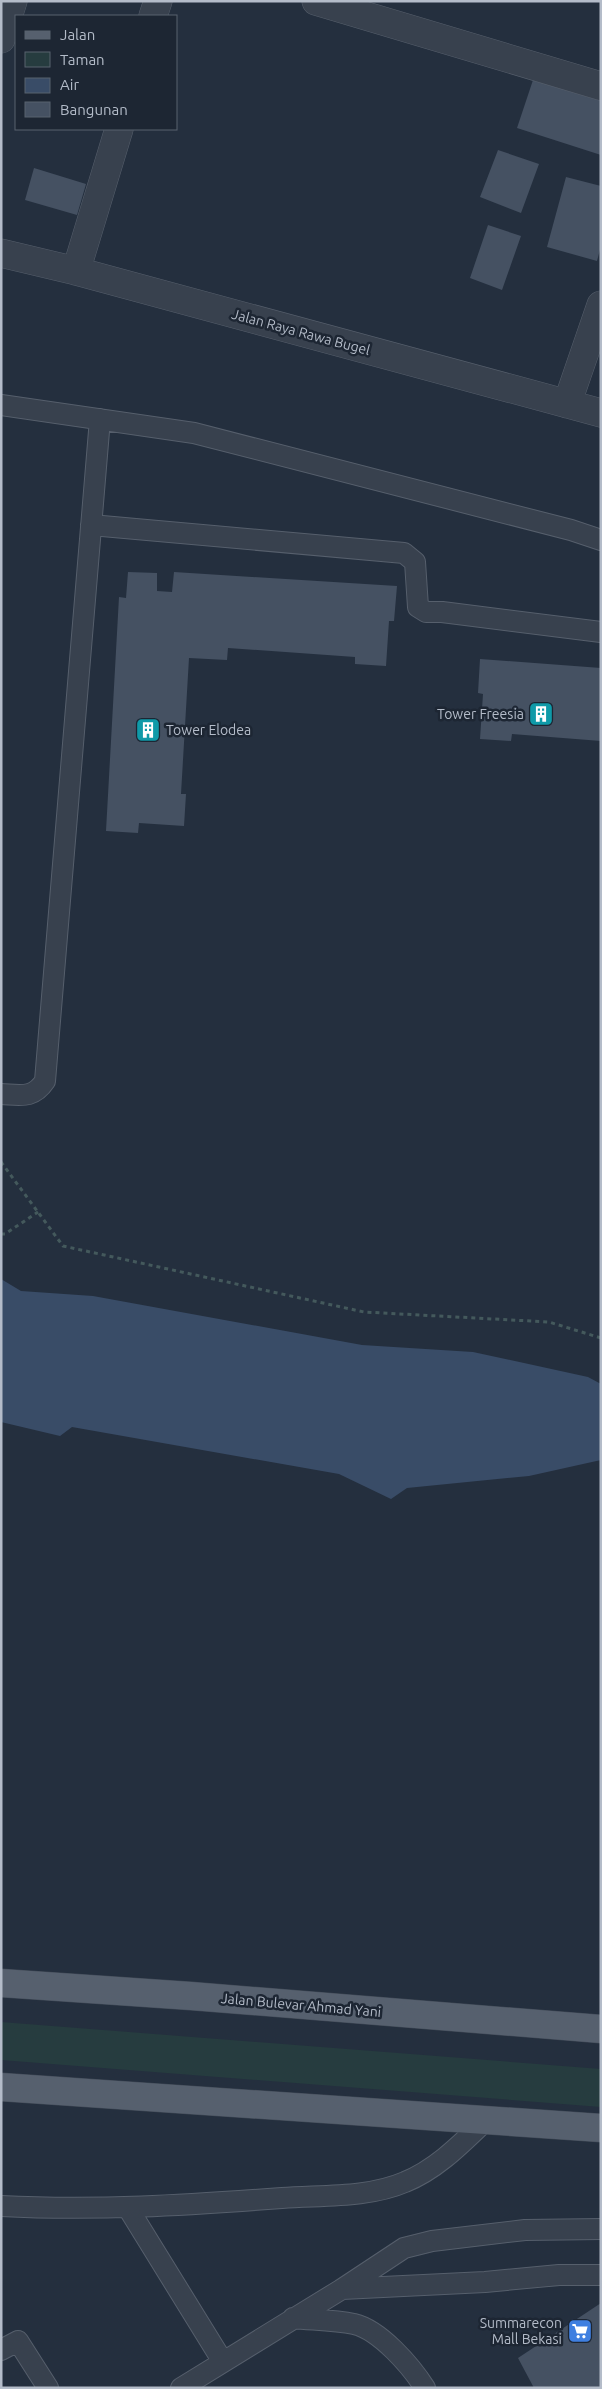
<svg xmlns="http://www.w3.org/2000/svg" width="602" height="2389" font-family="Ubuntu,sans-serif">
	<rect width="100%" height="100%" fill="#242f3e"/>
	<path fill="#263c3f" d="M 1,2022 L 601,2069 L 601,2107 L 1,2060 Z"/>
	<path fill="#394c67" d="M 1,1279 L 21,1291 L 93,1296 L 362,1345 L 473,1352 L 588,1377 L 601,1384 L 601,1460 L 529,1476 L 407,1488 L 391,1499 L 339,1474 L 72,1427 L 60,1436 L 1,1422 Z"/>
	<path fill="#455162" d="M 535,74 L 601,95 L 601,155 L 517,128 Z
		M 498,150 L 539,164 L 521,213 L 480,197 Z
		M 34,168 L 86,184 L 77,215 L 25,200 Z
		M 566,177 L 601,186 L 601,246 L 597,261 L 547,247 Z
		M 488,225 L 521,236 L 502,290 L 470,278 Z
		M 128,572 L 157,573 L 157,591 L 172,592 L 174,572 L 397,586 L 394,621 L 389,621 L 386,666 L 355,664 L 355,657 L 228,648 L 227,660 L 189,658 L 181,794 L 186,794 L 184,826 L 139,823 L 138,833 L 106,831 L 119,597 L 126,598 Z
		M 480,659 L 601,668 L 601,741 L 512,734 L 511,741 L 480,739 L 483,694 L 478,693 Z
		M 601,2303 L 601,2388 L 534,2388 L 518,2358 Z"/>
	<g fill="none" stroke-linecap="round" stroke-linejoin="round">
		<defs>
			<path id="lane" d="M 1,405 L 194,433 L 571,530 L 601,540
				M 91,525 L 404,553 L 415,562 L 418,607 L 426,612 L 442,612 L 601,632
				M 1,1094 C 21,1095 33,1099 45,1081 L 100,419
				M 1,2206 C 96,2211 187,2205 282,2198 C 322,2195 368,2198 405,2182 C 437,2169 462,2143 486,2120
				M 128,2208 L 223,2362
				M 342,2289 L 485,2282 L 559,2275 L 601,2275
				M 293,2318 C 313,2320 334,2320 354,2324 C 380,2330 411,2366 425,2388
				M 1,2350 L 18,2341 L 48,2388
				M 181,2388 L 342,2289 L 404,2248 L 432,2241 L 525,2230 L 601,2229"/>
			<path id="street" d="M 316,1 L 601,86
				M 153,16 L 158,1
				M 1,39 L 13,1
				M 1,253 L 76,271 L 601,413
				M 76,271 L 119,129
				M 567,404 L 601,305"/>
			<path id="primary" d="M 1,1983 L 191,1996 L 601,2029
				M 1,2087 L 601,2128"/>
		</defs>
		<use href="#lane" stroke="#565f6c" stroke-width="22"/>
		<use href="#street" stroke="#565f6c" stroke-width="29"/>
		<use href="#primary" stroke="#414a57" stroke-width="29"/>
		<path stroke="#44595c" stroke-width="3" stroke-dasharray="4 4" stroke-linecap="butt" d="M 1,1162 L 63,1246 L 364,1312 L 549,1322 L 601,1338
			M 1,1234 L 5,1234 L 38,1212"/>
		<use href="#lane" stroke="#38414e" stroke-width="20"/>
		<use href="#street" stroke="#38414e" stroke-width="28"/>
		<use href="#primary" stroke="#56606e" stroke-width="28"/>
	</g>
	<defs>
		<symbol id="building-square" viewBox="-11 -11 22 22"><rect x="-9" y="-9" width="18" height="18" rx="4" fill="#0f9aa8" stroke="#1d2633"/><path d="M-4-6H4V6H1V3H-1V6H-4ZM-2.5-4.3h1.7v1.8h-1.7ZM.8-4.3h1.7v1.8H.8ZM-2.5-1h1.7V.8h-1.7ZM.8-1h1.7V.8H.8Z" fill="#fff"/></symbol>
		<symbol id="supermarket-square" viewBox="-11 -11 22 22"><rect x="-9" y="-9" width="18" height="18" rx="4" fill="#3f7fe0" stroke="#1d2633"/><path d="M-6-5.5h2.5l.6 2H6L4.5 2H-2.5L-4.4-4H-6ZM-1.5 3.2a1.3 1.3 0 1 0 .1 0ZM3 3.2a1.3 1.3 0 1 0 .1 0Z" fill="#fff"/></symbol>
	</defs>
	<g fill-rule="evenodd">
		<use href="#building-square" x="527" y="700" width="28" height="28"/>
		<use href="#building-square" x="134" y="716" width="28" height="28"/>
		<use href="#supermarket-square" x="566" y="2317" width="28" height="28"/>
	</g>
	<g text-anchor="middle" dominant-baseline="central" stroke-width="5" stroke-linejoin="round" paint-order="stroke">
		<g font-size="14" fill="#b4bcc9" stroke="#1d2633">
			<text transform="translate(301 332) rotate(15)">Jalan Raya Rawa Bugel</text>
			<text transform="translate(301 2005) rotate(5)">Jalan Bulevar Ahmad Yani</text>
		</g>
		<g font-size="14" fill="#b4bcc9" stroke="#1d2633" text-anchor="end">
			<text x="524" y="714">Tower Freesia</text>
			<text x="166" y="730" text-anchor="start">Tower Elodea</text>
			<text x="562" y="2323">Summarecon<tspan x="562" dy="16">Mall Bekasi</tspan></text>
		</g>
	</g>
	<rect width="602" height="2389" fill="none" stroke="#b4bcc9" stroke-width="5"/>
	<rect x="15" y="15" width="162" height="115" fill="#1d2633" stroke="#59626f"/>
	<rect x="25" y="31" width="25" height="8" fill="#56606e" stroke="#59626f"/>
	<text x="60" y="40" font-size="15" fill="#b4bcc9">Jalan</text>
	<rect x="25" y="52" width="25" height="15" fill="#263c3f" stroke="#59626f"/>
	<text x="60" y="65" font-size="15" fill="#b4bcc9">Taman</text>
	<rect x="25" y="78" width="25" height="15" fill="#394c67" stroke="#59626f"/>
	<text x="60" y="90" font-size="15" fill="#b4bcc9">Air</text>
	<rect x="25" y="102" width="25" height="15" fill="#455162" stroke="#59626f"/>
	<text x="60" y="115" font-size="15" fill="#b4bcc9">Bangunan</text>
</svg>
